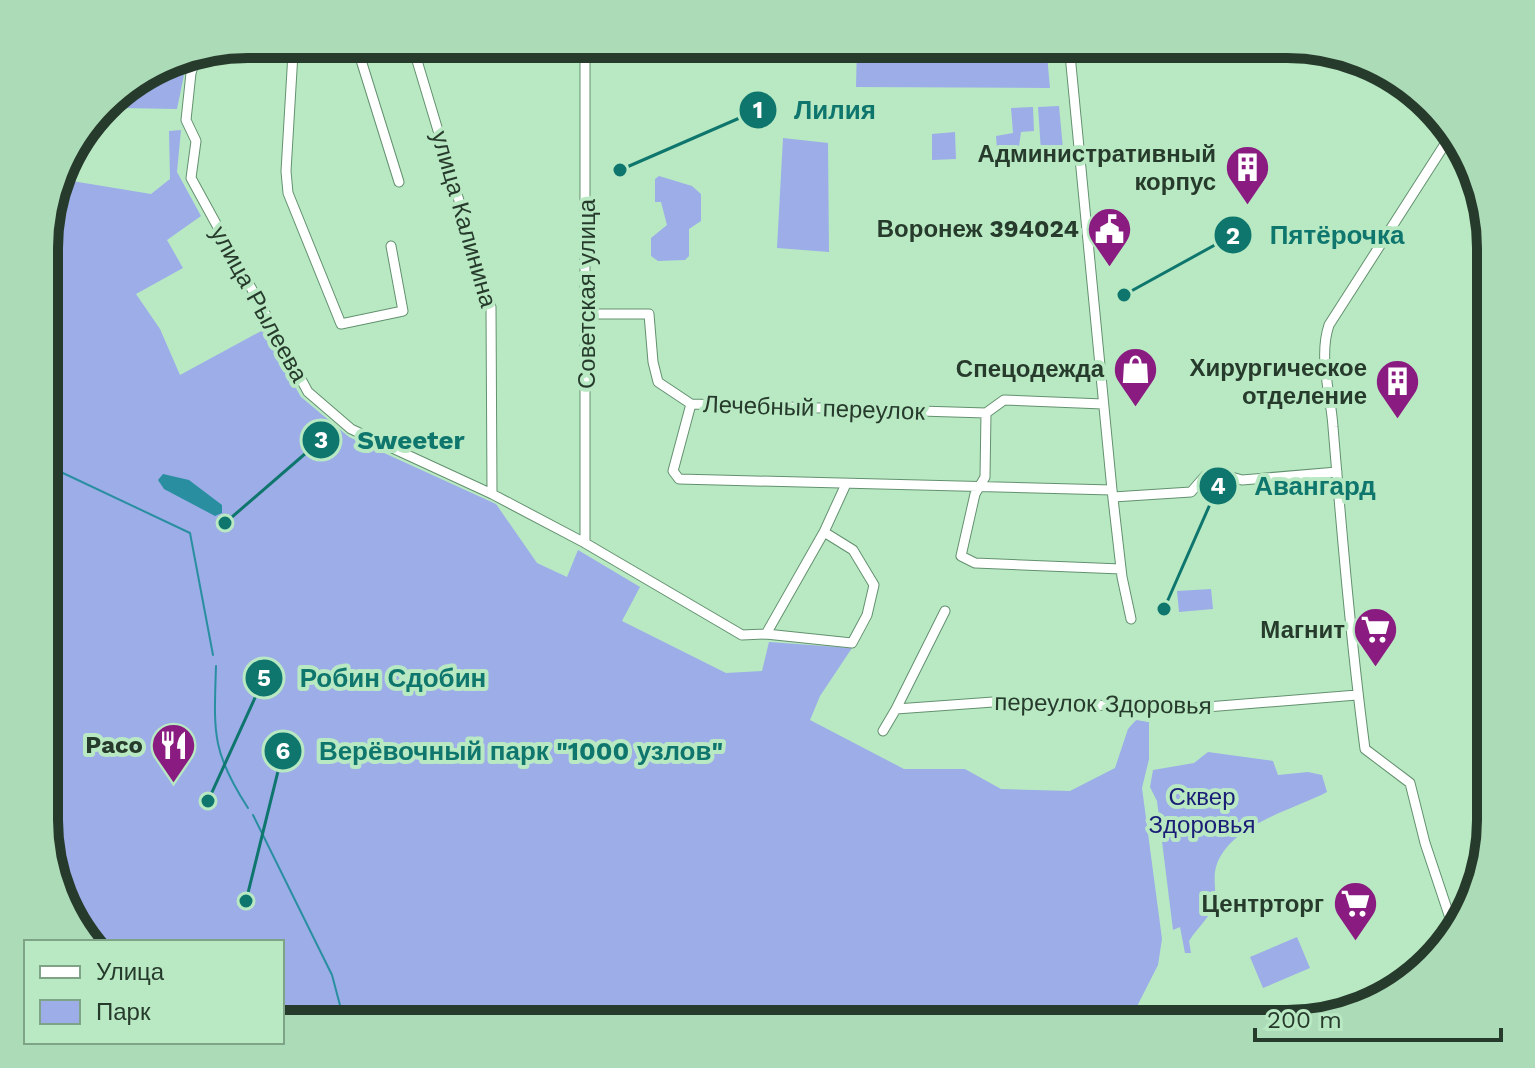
<svg xmlns="http://www.w3.org/2000/svg" width="1535" height="1068" font-family="'Work Sans',sans-serif">
	<rect width="100%" height="100%" fill="#b8e9c3"/>
	<path fill="#9cade8" d="M 857,44 L 1046,44 L 1050,88 L 856,87 Z
		M 184,75 L 177,109 L 121,108 L 85,130 C 121,86 126,77 184,75 Z
		M 1059,106 L 1063,149 L 1041,151 L 1038,107 Z
		M 1033,107 L 1034,131 L 1021,132 L 1019,146 L 997,148 L 996,136 L 1013,133 L 1011,108 Z
		M 181,130 L 177,172 L 201,216 L 167,240 L 183,268 L 136,294 L 160,329 L 180,375 L 263,330 L 301,397 L 349,437 L 496,504 L 537,563 L 567,577 L 578,550 L 640,587 L 622,621 L 726,673 L 762,671 L 769,642 L 852,648 L 820,696 L 810,720 L 904,769 L 965,769 L 1001,789 L 1070,791 L 1115,768 L 1128,729 L 1136,720 L 1149,722 L 1149,759 L 1142,788 L 1162,939 L 1158,965 L 1128,1024 L 282,1024 L 282,942 L 89,942 L 72,922 L 46,846 L 46,221 L 66,161 L 66,180 L 151,194 L 170,179 L 169,131 Z
		M 955,132 L 956,159 L 932,160 L 932,134 Z
		M 783,138 L 828,143 L 829,252 L 777,248 Z
		M 659,176 L 692,186 L 701,194 L 701,221 L 689,229 L 689,256 L 685,260 L 658,261 L 651,256 L 651,238 L 667,225 L 661,202 L 655,202 L 655,179 Z
		M 1211,589 L 1213,609 L 1179,612 L 1177,591 Z
		M 1208,752 L 1273,761 L 1278,775 L 1308,772 L 1322,775 L 1327,792 C 1295,809 1228,825 1216,867 C 1213,877 1216,889 1215,899 C 1213,915 1198,927 1189,941 L 1191,953 L 1185,953 L 1180,927 L 1173,930 L 1157,801 L 1150,787 L 1153,770 L 1194,763 Z
		M 1297,937 L 1310,968 L 1263,988 L 1250,957 Z"/>
	<path fill="#298fa0" d="M 163,474 L 189,480 L 222,505 L 222,513 L 215,516 L 164,489 L 158,480 Z"/>
	<g fill="none" stroke-linecap="round" stroke-linejoin="round">
		<path stroke="#298fa0" stroke-width="2" d="M 46,465 L 190,533 L 213,655
			M 216,666 C 214,732 211,751 248,808
			M 253,815 L 332,975 L 345,1024"/>
		<defs>
			<path id="minor" d="M 260,44 L 293,53
				M 356,44 L 399,182
				M 412,44 L 491,307 L 492,494
				M 1069,44 L 1112,490 L 1122,577 L 1131,619
				M 198,52 L 191,73 L 186,120 L 196,141 L 191,178 L 308,392 L 351,429 L 492,494 L 585,543 L 742,635 L 766,634 L 824,532 L 846,484
				M 293,53 L 286,171 L 288,193 L 341,324 L 403,311 L 391,246
				M 293,53 L 324,44
				M 1452,133 L 1329,325 C 1318,358 1331,394 1333,427 C 1342,535 1351,642 1365,749 L 1410,783 L 1425,843 L 1454,930
				M 586,314 L 649,314 L 653,362 L 658,382 L 691,404 L 986,413 L 1004,400 L 1103,404
				M 691,404 L 673,471 L 679,479 L 1112,490
				M 986,413 L 985,477 L 975,494 L 961,556 L 975,563 L 1121,569
				M 1113,497 L 1191,492 L 1205,476 L 1221,474 L 1242,480 L 1337,472
				M 585,543 L 585,44
				M 945,611 L 896,709 L 1007,701 L 1182,709 L 1357,695
				M 766,634 L 852,643 L 867,615 L 874,585 L 853,550 L 824,532
				M 883,731 L 896,709"/>
		</defs>
		<use href="#minor" stroke="#63916f" stroke-width="11"/>
		<use href="#minor" stroke="#fff" stroke-width="9"/>
	</g>
	<defs>
		<symbol id="building-pin" viewBox="-11 -11 22 30"><path d="M0 17L-7.5 6A9.5 9.5 0 1 1 7.5 6Z" fill="#8a1c81" stroke="#b8e9c3"/><path d="M-4-6H4V6H1V3H-1V6H-4ZM-2.5-4.3h1.7v1.8h-1.7ZM.8-4.3h1.7v1.8H.8ZM-2.5-1h1.7V.8h-1.7ZM.8-1h1.7V.8H.8Z" fill="#fff"/></symbol>
		<symbol id="civic-pin" viewBox="-11 -11 22 30"><path d="M0 17L-7.5 6A9.5 9.5 0 1 1 7.5 6Z" fill="#8a1c81" stroke="#b8e9c3"/><path d="M-.6-6.5H3V-4.5H.6V-3L4-1V1h2V6H-6V1h2V-1L-.6-3ZM-1.2 2.5V6h2.4V2.5Z" fill="#fff"/></symbol>
		<symbol id="shop-pin" viewBox="-11 -11 22 30"><path d="M0 17L-7.5 6A9.5 9.5 0 1 1 7.5 6Z" fill="#8a1c81" stroke="#b8e9c3"/><path d="M-5-2.5h2.3a2.7 3.5 0 0 1 5.4 0H5L5.5 6h-11ZM-1.5-2.5h3a1.5 2.3 0 0 0-3 0Z" fill="#fff"/></symbol>
		<symbol id="supermarket-pin" viewBox="-11 -11 22 30"><path d="M0 17L-7.5 6A9.5 9.5 0 1 1 7.5 6Z" fill="#8a1c81" stroke="#b8e9c3"/><path d="M-6-5.5h2.5l.6 2H6L4.5 2H-2.5L-4.4-4H-6ZM-1.5 3.2a1.3 1.3 0 1 0 .1 0ZM3 3.2a1.3 1.3 0 1 0 .1 0Z" fill="#fff"/></symbol>
		<symbol id="restaurant-pin" viewBox="-11 -11 22 30"><path d="M0 17L-7.5 6A9.5 9.5 0 1 1 7.5 6Z" fill="#8a1c81" stroke="#b8e9c3"/><path d="M-5-6h1v4h1v-4h1v4h1v-4h1v5L-1.5 .5V6h-2V.5L-5-1ZM5-6V6H3V1.5H1.5Q1.5-4 5-6Z" fill="#fff"/></symbol>
	</defs>
	<g fill-rule="evenodd">
		<use href="#building-pin" x="1222" y="142" width="51" height="69"/>
		<use href="#civic-pin" x="1084" y="204" width="51" height="69"/>
		<use href="#shop-pin" x="1110" y="344" width="51" height="69"/>
		<use href="#building-pin" x="1372" y="356" width="51" height="69"/>
		<use href="#supermarket-pin" x="1350" y="604" width="51" height="69"/>
		<use href="#restaurant-pin" x="148" y="720" width="51" height="69"/>
		<use href="#supermarket-pin" x="1330" y="878" width="51" height="69"/>
	</g>
	<g text-anchor="middle" dominant-baseline="central" stroke-width="8" stroke-linejoin="round" paint-order="stroke">
		<g font-size="24" font-weight="bold" fill="#273b2c" stroke="#b8e9c3" text-anchor="end">
			<text x="1216" y="154">Административный<tspan x="1216" dy="28">корпус</tspan></text>
			<text x="1079" y="229">Воронеж 394024</text>
			<text x="1367" y="368">Хирургическое<tspan x="1367" dy="28">отделение</tspan></text>
			<text x="1104" y="369">Спецодежда</text>
			<text x="1345" y="630">Магнит</text>
			<text x="143" y="745">Paco</text>
			<text x="1324" y="904">Центрторг</text>
		</g>
		<g font-size="24" fill="#273b2c" stroke="#b8e9c3">
			<text transform="translate(464 219) rotate(74)">улица Калинина</text>
			<text transform="translate(587 294) rotate(-90)">Советская улица</text>
			<text transform="translate(259 304) rotate(61)">улица Рылеева</text>
			<text transform="translate(814 408) rotate(2)">Лечебный переулок</text>
			<text transform="translate(1103 704) rotate(1)">переулок Здоровья</text>
		</g>
		<g font-size="24" fill="#1a1d75" stroke="#b8e9c3">
			<text x="1202" y="797">Сквер<tspan x="1202" dy="28">Здоровья</tspan></text>
		</g>
	</g>
	<path d="M0 0H1535V1068H0ZM248 58H1287A190 190 0 0 1 1477 248V820A190 190 0 0 1 1287 1010H248A190 190 0 0 1 58 820V248A190 190 0 0 1 248 58Z" fill="#acdbb7" fill-rule="evenodd"/>
	<path fill="none" stroke="#273b2c" stroke-width="10" d="M248 58H1287A190 190 0 0 1 1477 248V820A190 190 0 0 1 1287 1010H248A190 190 0 0 1 58 820V248A190 190 0 0 1 248 58Z"/>
	<path fill="none" stroke="#0f766e" stroke-width="3" d="M620 170L758 110M1124 295L1233 235M225 523L321 440M1164 609L1218 486M208 801L264 678M246 901L283 751"/>
	<g fill="#0f766e" stroke="#b8e9c3" stroke-width="3">
		<circle cx="620" cy="170" r="8"/>
		<circle cx="1124" cy="295" r="8"/>
		<circle cx="225" cy="523" r="8"/>
		<circle cx="1164" cy="609" r="8"/>
		<circle cx="208" cy="801" r="8"/>
		<circle cx="246" cy="901" r="8"/>
		<circle cx="758" cy="110" r="20"/>
		<circle cx="1233" cy="235" r="20"/>
		<circle cx="321" cy="440" r="20"/>
		<circle cx="1218" cy="486" r="20"/>
		<circle cx="264" cy="678" r="20"/>
		<circle cx="283" cy="751" r="20"/>
	</g>
	<g font-size="24" text-anchor="middle" font-weight="bold" fill="#fff">
		<text x="758" y="118">1</text>
		<text x="1233" y="244">2</text>
		<text x="321" y="448">3</text>
		<text x="1218" y="494">4</text>
		<text x="264" y="686">5</text>
		<text x="283" y="759">6</text>
	</g>
	<g font-size="26" text-anchor="middle" font-weight="bold" fill="#0f766e" stroke="#b8e9c3" stroke-width="8" stroke-linejoin="round" paint-order="stroke">
		<text x="835" y="119">Лилия</text>
		<text x="1337" y="244">Пятёрочка</text>
		<text x="411" y="449">Sweeter</text>
		<text x="1315" y="495">Авангард</text>
		<text x="393" y="687">Робин Сдобин</text>
		<text x="521" y="760">Верёвочный парк "1000 узлов"</text>
	</g>
	<rect x="24" y="940" width="260" height="104" fill="#b8e9c3" stroke="#7ea387" stroke-width="2"/>
	<rect x="40" y="966" width="40" height="12" fill="#ffffff" stroke="#7ea387" stroke-width="2"/>
	<text x="96" y="980" font-size="24" fill="#273b2c">Улица</text>
	<rect x="40" y="1000" width="40" height="24" fill="#9cade8" stroke="#7ea387" stroke-width="2"/>
	<text x="96" y="1020" font-size="24" fill="#273b2c">Парк</text>
	<path d="M1255 1028v12h246v-12" fill="none" stroke="#273b2c" stroke-width="4"/>
	<text x="1267" y="1028" font-size="24" fill="#273b2c" stroke="#b8e9c3" stroke-width="6" paint-order="stroke">200 m</text>
</svg>
